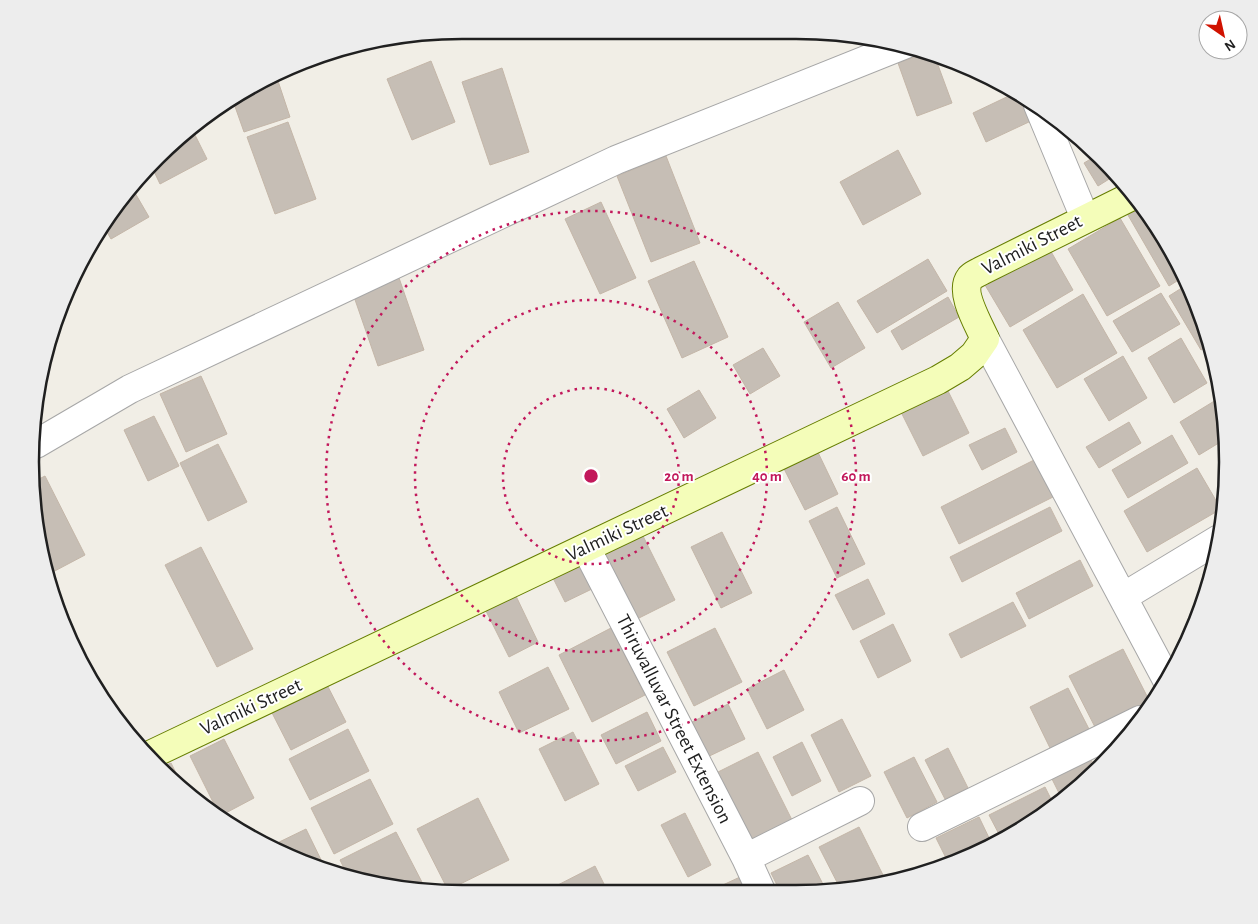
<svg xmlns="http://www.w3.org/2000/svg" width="1258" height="924" font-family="'Alegreya Sans',sans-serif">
	<rect width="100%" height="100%" fill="#f1eee6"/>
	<path fill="#c6beb5" stroke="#c4b6a8" d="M 926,53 L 935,57 L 952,103 L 917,116 L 898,63 Z
		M 431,61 L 455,122 L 412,140 L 387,79 Z
		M 502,68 L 529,152 L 490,165 L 462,82 Z
		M 277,78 L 290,117 L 244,132 L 232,98 Z
		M 1015,93 L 1020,95 L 1031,121 L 986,142 L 973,113 Z
		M 288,122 L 316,199 L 275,214 L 247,137 Z
		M 192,129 L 207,159 L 160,184 L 151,165 Z
		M 898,150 L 921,194 L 863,225 L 840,182 Z
		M 666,156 L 700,243 L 651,262 L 617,176 Z
		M 1094,157 L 1114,176 L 1098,186 L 1084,163 Z
		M 131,186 L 149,217 L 111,239 L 104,227 Z
		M 1140,201 L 1183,271 L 1185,276 L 1169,286 L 1125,210 Z
		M 601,202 L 636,278 L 600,294 L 565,219 Z
		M 1120,218 L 1160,286 L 1107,316 L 1068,249 Z
		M 1049,248 L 1073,290 L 1010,327 L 985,285 Z
		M 928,259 L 947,291 L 877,333 L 857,301 Z
		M 694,261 L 728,337 L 682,358 L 648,281 Z
		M 398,275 L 424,350 L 378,366 L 352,291 Z
		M 1188,284 L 1211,344 L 1201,350 L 1169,296 Z
		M 1161,293 L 1180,324 L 1132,352 L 1113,321 Z
		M 1083,294 L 1117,353 L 1057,388 L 1023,330 Z
		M 948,297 L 959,317 L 902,350 L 891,331 Z
		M 838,302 L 865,348 L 831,368 L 804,322 Z
		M 1181,338 L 1207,383 L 1174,403 L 1148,358 Z
		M 763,348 L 780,376 L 750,394 L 733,365 Z
		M 1214,354 L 1216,366 L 1210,356 Z
		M 1123,356 L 1147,398 L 1109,421 L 1084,379 Z
		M 201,376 L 227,434 L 186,452 L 160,394 Z
		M 946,387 L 969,433 L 923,456 L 900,410 Z
		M 699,390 L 716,418 L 684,438 L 667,409 Z
		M 1216,400 L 1223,412 L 1227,438 L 1199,455 L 1180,422 Z
		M 154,416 L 179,466 L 148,481 L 124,430 Z
		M 1129,422 L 1141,443 L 1099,468 L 1086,447 Z
		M 1005,428 L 1017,452 L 982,470 L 969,445 Z
		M 1172,435 L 1188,463 L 1128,498 L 1112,470 Z
		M 813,442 L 838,494 L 805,510 L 779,459 Z
		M 218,444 L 247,502 L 208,521 L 180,463 Z
		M 1038,458 L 1057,495 L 959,544 L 941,507 Z
		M 1197,468 L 1221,509 L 1147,552 L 1124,511 Z
		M 1226,470 L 1226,481 L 1221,473 Z
		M 45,476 L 85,555 L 49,574 L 34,518 L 35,481 Z
		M 837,507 L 865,564 L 837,578 L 809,521 Z
		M 1050,507 L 1062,531 L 962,582 L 950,557 Z
		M 722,532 L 752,593 L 721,608 L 691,547 Z
		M 643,536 L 675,600 L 637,619 L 604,555 Z
		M 201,547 L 253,649 L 217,667 L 165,565 Z
		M 577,554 L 594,588 L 565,602 L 548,568 Z
		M 1080,560 L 1093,586 L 1029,619 L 1016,593 Z
		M 1213,569 L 1209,584 L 1203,574 Z
		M 868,579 L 885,614 L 853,630 L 835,595 Z
		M 515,594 L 538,642 L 509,657 L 485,609 Z
		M 1013,602 L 1026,626 L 961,658 L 949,634 Z
		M 893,624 L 911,661 L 878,678 L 860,641 Z
		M 611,628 L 645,695 L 592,722 L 559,655 Z
		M 715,628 L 742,682 L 694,706 L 667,652 Z
		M 1123,649 L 1150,702 L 1096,729 L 1069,676 Z
		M 548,667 L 569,709 L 519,733 L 499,692 Z
		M 784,670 L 804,710 L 767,729 L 747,689 Z
		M 323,677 L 346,722 L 291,750 L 268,705 Z
		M 1068,688 L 1090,731 L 1051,750 L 1030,707 Z
		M 728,704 L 745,739 L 701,760 L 684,726 Z
		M 647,712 L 661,741 L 616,764 L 601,735 Z
		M 842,719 L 871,776 L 839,792 L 811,735 Z
		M 348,729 L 369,771 L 310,800 L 289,759 Z
		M 573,732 L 599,784 L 565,801 L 539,749 Z
		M 224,739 L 254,798 L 220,816 L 190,756 Z
		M 802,742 L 821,781 L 792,796 L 773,757 Z
		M 663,747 L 676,772 L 638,791 L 625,766 Z
		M 948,748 L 968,788 L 945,799 L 925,760 Z
		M 1117,751 L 1102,765 L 1099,759 Z
		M 758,752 L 793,822 L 747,845 L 712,775 Z
		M 914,757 L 937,802 L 907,818 L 884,772 Z
		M 1090,757 L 1096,770 L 1063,801 L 1051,777 Z
		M 171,763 L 186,793 L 177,787 L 160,768 Z
		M 370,779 L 393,824 L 334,854 L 311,808 Z
		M 1045,787 L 1055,807 L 1001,838 L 989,815 Z
		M 478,798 L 509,860 L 448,890 L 417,829 Z
		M 685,813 L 711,865 L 688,877 L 661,825 Z
		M 979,817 L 992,844 L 962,861 L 949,864 L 936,838 Z
		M 859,827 L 886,881 L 853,890 L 841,890 L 819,847 Z
		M 306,829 L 327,872 L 272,848 L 271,846 Z
		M 396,832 L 424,886 L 417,890 L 348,876 L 340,860 Z
		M 808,855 L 826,890 L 780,891 L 771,873 Z
		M 595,866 L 608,892 L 554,892 L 552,888 Z
		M 740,877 L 747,891 L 710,891 Z
		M 470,887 L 473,893 L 459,893 Z"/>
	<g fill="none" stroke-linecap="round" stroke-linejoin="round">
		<defs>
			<path id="street" d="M 1038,105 L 1085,218
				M 985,339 L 1168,682
				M 36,444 L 130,389 L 616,160 L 906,44
				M 586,548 L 746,858 L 761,891
				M 1123,597 L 1219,539
				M 922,827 L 1140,720
				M 746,858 L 860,801"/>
			<path id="secondary" d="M 148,756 L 938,380 L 960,367 L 974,355 L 985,339 C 979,325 959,292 970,278 C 972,275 978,273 981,271 L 1134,195"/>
		</defs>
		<use href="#street" stroke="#a7a7a7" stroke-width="30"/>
		<use href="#secondary" stroke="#667e00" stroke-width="30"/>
		<use href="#street" stroke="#fff" stroke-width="28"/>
		<use href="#secondary" stroke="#f4fdb9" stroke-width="28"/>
	</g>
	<g fill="none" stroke="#c2185b" stroke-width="2.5" stroke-dasharray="2.5 5">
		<circle cx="591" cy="476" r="88"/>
		<circle cx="591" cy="476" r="176"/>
		<circle cx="591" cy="476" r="265"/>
	</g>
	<g text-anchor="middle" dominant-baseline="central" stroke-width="4" stroke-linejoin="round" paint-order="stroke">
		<g font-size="20" fill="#202020" stroke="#fff">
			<text transform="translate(1032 245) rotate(-27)">Valmiki Street</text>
			<text transform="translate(617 533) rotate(-25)">Valmiki Street</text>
			<text transform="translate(251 707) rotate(-25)">Valmiki Street</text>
			<text transform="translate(674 719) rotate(63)">Thiruvalluvar Street Extension</text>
		</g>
	</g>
	<path d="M0 0H1258V924H0ZM462 39H796A423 423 0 0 1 1219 462V462A423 423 0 0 1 796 885H462A423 423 0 0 1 39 462V462A423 423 0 0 1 462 39Z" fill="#ededed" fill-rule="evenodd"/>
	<path fill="none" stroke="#202020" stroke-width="2.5" d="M462 39H796A423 423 0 0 1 1219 462V462A423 423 0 0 1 796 885H462A423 423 0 0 1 39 462V462A423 423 0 0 1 462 39Z"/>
	<circle cx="591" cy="476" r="8" fill="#c2185b" stroke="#fff" stroke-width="2.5"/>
	<g font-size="15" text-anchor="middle" font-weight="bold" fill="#c2185b" stroke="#fff" stroke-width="4" stroke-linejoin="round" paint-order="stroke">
		<text x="679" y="481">20 m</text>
		<text x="767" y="481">40 m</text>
		<text x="856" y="481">60 m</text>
	</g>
	<g transform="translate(1223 35) rotate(146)"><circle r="24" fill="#ffffff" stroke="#a6a6a6"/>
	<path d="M0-4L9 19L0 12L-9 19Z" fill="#d01200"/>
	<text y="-8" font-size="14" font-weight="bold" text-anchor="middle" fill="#202020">N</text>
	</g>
</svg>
